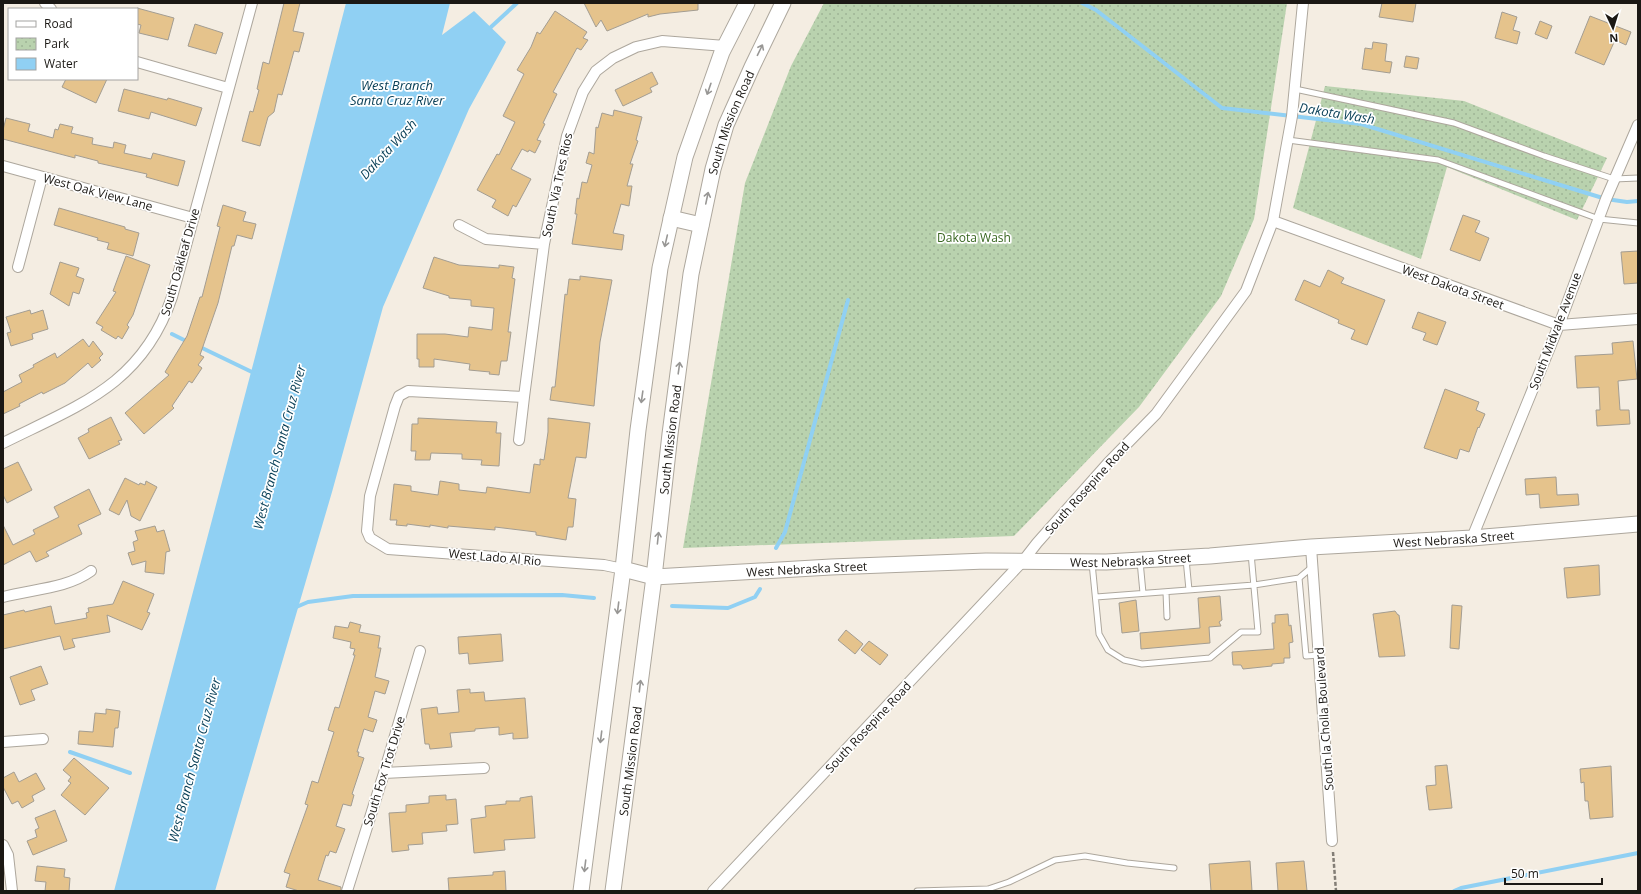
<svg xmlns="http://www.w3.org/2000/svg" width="1641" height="894" font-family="'Open Sans',sans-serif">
	<defs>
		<pattern id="park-dots" width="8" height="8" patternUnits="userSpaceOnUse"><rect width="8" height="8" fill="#b9d2ae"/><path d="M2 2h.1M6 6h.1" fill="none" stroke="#9eb495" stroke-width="1.8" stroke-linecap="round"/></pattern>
	</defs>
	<rect width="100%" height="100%" fill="#f4ede2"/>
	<path fill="url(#park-dots)" d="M 824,3 L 1287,3 L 1254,219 L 1221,296 L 1139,407 L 1014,536 L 683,548 L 745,183 L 791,66 Z
		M 1325,86 L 1464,101 L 1607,158 L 1577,220 L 1447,167 L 1421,259 L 1293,208 Z"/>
	<path fill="#90d0f3" d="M 346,3 L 450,3 L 442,35 L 474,11 L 506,42 L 469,109 L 383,307 L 332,492 L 215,891 L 114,891 L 255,357 Z"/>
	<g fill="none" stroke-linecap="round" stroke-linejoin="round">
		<path stroke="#90d0f3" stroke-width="4" d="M 1082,3 L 1096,10 L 1222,108 L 1361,124 L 1606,199 L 1627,202 L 1638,201
			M 488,32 L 491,27 L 517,3
			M 172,334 L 188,342
			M 198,346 L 254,373
			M 776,548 L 785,532 L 848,300
			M 672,606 L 728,608 L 755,597 L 760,589
			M 294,608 L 308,602 L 353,596 L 562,595 L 594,598
			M 70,752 L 130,773
			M 1454,891 L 1461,888 L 1638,853"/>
	</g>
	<path fill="#e5c38c" stroke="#a39d92" d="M 284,3 L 300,3 L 293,31 L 304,33 L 299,52 L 294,51 L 282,95 L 278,94 L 274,112 L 268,117 L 260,146 L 242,141 L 250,111 L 253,112 L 259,90 L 257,89 L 263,62 L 269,64 Z
		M 584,3 L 698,3 L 698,10 L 660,14 L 648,17 L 648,14 L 607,31 L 601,20 L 596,27 Z
		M 1382,3 L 1416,3 L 1413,22 L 1379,17 Z
		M 137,8 L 174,18 L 168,40 L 139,33 L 141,25 L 137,24 Z
		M 555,11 L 587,32 L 583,38 L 588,40 L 581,50 L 577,48 L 553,92 L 557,94 L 543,123 L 545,124 L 537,140 L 541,141 L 535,153 L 529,150 L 528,152 L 522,149 L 511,169 L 531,179 L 516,207 L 513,205 L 508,216 L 492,207 L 496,200 L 477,190 L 497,154 L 499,155 L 515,122 L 503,116 L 524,74 L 517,70 L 531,47 L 537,32 L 540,34 Z
		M 1502,12 L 1517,17 L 1513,30 L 1520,32 L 1517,44 L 1495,38 Z
		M 1590,16 L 1631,32 L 1626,45 L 1615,40 L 1604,65 L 1575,53 Z
		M 1540,21 L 1552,26 L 1547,39 L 1535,34 Z
		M 195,24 L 223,33 L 216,54 L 188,46 Z
		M 1373,42 L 1387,44 L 1385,61 L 1392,62 L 1390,73 L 1362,69 L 1365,48 L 1372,49 Z
		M 1406,56 L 1419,58 L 1417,69 L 1404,67 Z
		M 652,72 L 658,84 L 650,88 L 652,92 L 623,106 L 615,90 Z
		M 66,79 L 107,79 L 96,103 L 62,87 Z
		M 124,89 L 167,100 L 168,98 L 202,108 L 196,126 L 151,112 L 149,119 L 118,111 Z
		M 614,110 L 642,117 L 636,140 L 638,141 L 630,164 L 633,164 L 627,186 L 632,186 L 629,206 L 621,204 L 613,233 L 624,235 L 622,250 L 572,244 L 577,214 L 575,214 L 577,198 L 579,199 L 582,182 L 587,183 L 592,165 L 586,163 L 589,152 L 594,154 L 596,127 L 598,128 L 602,113 L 613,116 Z
		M 6,118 L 30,124 L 28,131 L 53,138 L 55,129 L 58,130 L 60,124 L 73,127 L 71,133 L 93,138 L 92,144 L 113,148 L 114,142 L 126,145 L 124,153 L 151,159 L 153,153 L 185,161 L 178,186 L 146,177 L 147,174 L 98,163 L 98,161 L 75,155 L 75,158 L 3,139 L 3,130 Z
		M 223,205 L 246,212 L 243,221 L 256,224 L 252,239 L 237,235 L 234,246 L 232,246 L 218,303 L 200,355 L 204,357 L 198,365 L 202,368 L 192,383 L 189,381 L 172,406 L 174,408 L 144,434 L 125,413 L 169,375 L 165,372 L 187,336 L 200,297 L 202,297 L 220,227 L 217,226 Z
		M 59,208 L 125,227 L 125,229 L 139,233 L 133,256 L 107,249 L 109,243 L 97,240 L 98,238 L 54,225 Z
		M 1463,215 L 1480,221 L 1475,232 L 1489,238 L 1480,261 L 1450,250 Z
		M 1638,251 L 1638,283 L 1624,284 L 1621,252 Z
		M 126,256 L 150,265 L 133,315 L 127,325 L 129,327 L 122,339 L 118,336 L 116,339 L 101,330 L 103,327 L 96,323 L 116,292 L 113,291 Z
		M 434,257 L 459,265 L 499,268 L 499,265 L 514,267 L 512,278 L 515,279 L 508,332 L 511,332 L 507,361 L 501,361 L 499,375 L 489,374 L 490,372 L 469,370 L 470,364 L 434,359 L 434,367 L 419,367 L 419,359 L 417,359 L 417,334 L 445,334 L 468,337 L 469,327 L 492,330 L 494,308 L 471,306 L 471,300 L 449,298 L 449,296 L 423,288 Z
		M 60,262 L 79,268 L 76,276 L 84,279 L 79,294 L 73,292 L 69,306 L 50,294 Z
		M 1328,270 L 1344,278 L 1341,283 L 1385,300 L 1367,345 L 1351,339 L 1355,330 L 1338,323 L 1339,320 L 1295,300 L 1304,280 L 1320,287 Z
		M 580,276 L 612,280 L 600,342 L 594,406 L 550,400 L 552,387 L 555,387 L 565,294 L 567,295 L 569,279 L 580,280 Z
		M 30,310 L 31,314 L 43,310 L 48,329 L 32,334 L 33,339 L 11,346 L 7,333 L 11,332 L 6,317 Z
		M 1418,312 L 1446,322 L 1437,345 L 1423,340 L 1426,333 L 1412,328 Z
		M 83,339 L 89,347 L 93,341 L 103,354 L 99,358 L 101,360 L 92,368 L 88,363 L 65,383 L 43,394 L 42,392 L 19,404 L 20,406 L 3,414 L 3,392 L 22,382 L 19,375 L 34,367 L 33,365 L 55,353 L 57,358 Z
		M 1633,341 L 1637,379 L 1618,381 L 1620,410 L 1629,410 L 1630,424 L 1597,426 L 1596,410 L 1600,410 L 1599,387 L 1577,388 L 1575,356 L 1613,354 L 1612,343 Z
		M 1445,389 L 1479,402 L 1476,410 L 1485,414 L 1479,428 L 1478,427 L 1469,452 L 1460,449 L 1457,459 L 1424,448 Z
		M 111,417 L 122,440 L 118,441 L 120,444 L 89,459 L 78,438 L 89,432 L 88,429 Z
		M 418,418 L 497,422 L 496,433 L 501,433 L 499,466 L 481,465 L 482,460 L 462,459 L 462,454 L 431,453 L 430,460 L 415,460 L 416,451 L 411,451 L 412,424 L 418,424 Z
		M 548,418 L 590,423 L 586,458 L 576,457 L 568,498 L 576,499 L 573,527 L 568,527 L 566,540 L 536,535 L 536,532 L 495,527 L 495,530 L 448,526 L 448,528 L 430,525 L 430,527 L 407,524 L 407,526 L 396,525 L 397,520 L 390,520 L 394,484 L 411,486 L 411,491 L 438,495 L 440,481 L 459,484 L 459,490 L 486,493 L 487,487 L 530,493 L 534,464 L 540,465 L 540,459 L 544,460 L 548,432 Z
		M 18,462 L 32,490 L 7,503 L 3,495 L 3,469 Z
		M 1556,477 L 1557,495 L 1578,494 L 1579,505 L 1540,508 L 1539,494 L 1526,495 L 1525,479 Z
		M 125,478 L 139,485 L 140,483 L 145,485 L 146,481 L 157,487 L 140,521 L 131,516 L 127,500 L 119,515 L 109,510 Z
		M 89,489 L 101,514 L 78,525 L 82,534 L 46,552 L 49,556 L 36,562 L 30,551 L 3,565 L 3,525 L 13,545 L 35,534 L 33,530 L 59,517 L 54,507 Z
		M 155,526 L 157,532 L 164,530 L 170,551 L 166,552 L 164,574 L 145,572 L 146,561 L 132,565 L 128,553 L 135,551 L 133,542 L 138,540 L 135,531 Z
		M 1599,565 L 1600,595 L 1567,598 L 1564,568 Z
		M 123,581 L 154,594 L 147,612 L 150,613 L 142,630 L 107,615 L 110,632 L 72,639 L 75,647 L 64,650 L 60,636 L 3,649 L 3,615 L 24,610 L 25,612 L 51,606 L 55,624 L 87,618 L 86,613 L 89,612 L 88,608 L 113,604 Z
		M 1220,596 L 1222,620 L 1219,622 L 1221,626 L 1209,627 L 1210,643 L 1141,649 L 1140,633 L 1200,628 L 1198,598 Z
		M 1136,600 L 1139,631 L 1122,633 L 1119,603 Z
		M 1452,605 L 1462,606 L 1459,649 L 1450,648 Z
		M 1395,611 L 1398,615 L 1399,615 L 1405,656 L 1379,657 L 1373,614 Z
		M 1288,614 L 1289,626 L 1291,625 L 1293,642 L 1289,643 L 1290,658 L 1284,658 L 1284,663 L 1272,664 L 1272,666 L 1243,669 L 1241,665 L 1233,665 L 1232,652 L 1274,649 L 1272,623 L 1275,623 L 1275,615 Z
		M 350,622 L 361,625 L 359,632 L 380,636 L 378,648 L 381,648 L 375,677 L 389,681 L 385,694 L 375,691 L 368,717 L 377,720 L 373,732 L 364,729 L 357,752 L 359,752 L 358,756 L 364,758 L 352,794 L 354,795 L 351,806 L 343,804 L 336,826 L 345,829 L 336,853 L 330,851 L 328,856 L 326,855 L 318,880 L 341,887 L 341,891 L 299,891 L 286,887 L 290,874 L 284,872 L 308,805 L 305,804 L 312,781 L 318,783 L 334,732 L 328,730 L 335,707 L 339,708 L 355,655 L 353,655 L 355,649 L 350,648 L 351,642 L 333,638 L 335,626 L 348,628 Z
		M 846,630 L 863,644 L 855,654 L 838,640 Z
		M 501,634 L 503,661 L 469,664 L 468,653 L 459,654 L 458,637 Z
		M 869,641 L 888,655 L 880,665 L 861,650 Z
		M 41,666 L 48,684 L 31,690 L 35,700 L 20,705 L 10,677 Z
		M 470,689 L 470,693 L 484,692 L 485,701 L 525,698 L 528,738 L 513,739 L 513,733 L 499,735 L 499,727 L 475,729 L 475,731 L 450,733 L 452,747 L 430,749 L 429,744 L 425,744 L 421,709 L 437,707 L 438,714 L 459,712 L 457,690 Z
		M 106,709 L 120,711 L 118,728 L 115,728 L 113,747 L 78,744 L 79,731 L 93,732 L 95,713 L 106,714 Z
		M 74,758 L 109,788 L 85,815 L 61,795 L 71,783 L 68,781 L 71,777 L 63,770 Z
		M 1447,765 L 1452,808 L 1429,810 L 1426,786 L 1436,785 L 1435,766 Z
		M 1611,766 L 1613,817 L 1590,819 L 1588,801 L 1585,801 L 1584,782 L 1581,783 L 1580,769 Z
		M 14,772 L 19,782 L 36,773 L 45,789 L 32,796 L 34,801 L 22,808 L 18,801 L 12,804 L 3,787 L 3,778 Z
		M 446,795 L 446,800 L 456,799 L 458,824 L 446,825 L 447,831 L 422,833 L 423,844 L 408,845 L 409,850 L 392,852 L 389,813 L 406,812 L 406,805 L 429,803 L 429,796 Z
		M 532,796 L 535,838 L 504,840 L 505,850 L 474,853 L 471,819 L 486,817 L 485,806 L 506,804 L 506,801 L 520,801 L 520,798 Z
		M 55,810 L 67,841 L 33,855 L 27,841 L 37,837 L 35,830 L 39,828 L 35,818 Z
		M 1250,861 L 1252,891 L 1211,891 L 1209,864 Z
		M 1304,861 L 1307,891 L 1278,891 L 1276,863 Z
		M 37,866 L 65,869 L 64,877 L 70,878 L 69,891 L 45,891 L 46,882 L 35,881 Z
		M 505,871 L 506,891 L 449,891 L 448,878 L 493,875 L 493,872 Z"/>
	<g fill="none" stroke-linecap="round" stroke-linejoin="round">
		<defs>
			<path id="lane" d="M 1295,89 L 1454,123 L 1544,156 L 1614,179 L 1638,178
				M 1288,140 L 1438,160 L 1599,219 L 1638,223
				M 1186,559 L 1189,590
				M 1140,561 L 1143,593
				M 1092,563 L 1099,634 L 1108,650 L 1124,660 L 1142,664 L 1210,658 L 1241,632 L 1258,632 L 1251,553
				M 1299,578 L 1306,656 L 1319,655
				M 1166,592 L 1167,617
				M 1096,597 L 1254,585 L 1299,578 L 1312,567
				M 917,891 L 988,889 L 1009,882 L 1055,860 L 1085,856 L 1127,863 L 1174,868"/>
			<path id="street" d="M 45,3 L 51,9
				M 137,62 L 228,88
				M 3,166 L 193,218
				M 1273,221 L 1559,325 L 1638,319
				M 459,225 L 486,239 L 544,244
				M 18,267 L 42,177
				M 524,397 L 408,391 L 399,396 L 395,406 L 370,496 L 367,531 L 370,538 L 388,549 L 604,565 L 623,569
				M 519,440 L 524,397 L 544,244 L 567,136 L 583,92 L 596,71 L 613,58 L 636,47 L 662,41 L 725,46
				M 3,443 C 79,405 142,385 172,297 L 252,3
				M 1472,538 L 1559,325 L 1606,199 L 1638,125
				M 1311,547 L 1332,841
				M 3,597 C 32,589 66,589 91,571
				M 3,742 L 43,739
				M 384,773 L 484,768
				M 3,845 L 8,855 L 12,891
				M 347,891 L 384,773 L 420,651
				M 713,891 L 1023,561 L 1037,543 L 1108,463 L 1156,414 L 1246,291 L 1273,221 L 1292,116 L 1303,3"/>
			<g id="secondary">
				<path d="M 671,218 L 701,225"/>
				<path id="s1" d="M 623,569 L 654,577 L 831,567 L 986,561 L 1106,562 L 1210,556 L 1311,547 L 1472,538 L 1638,524"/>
				<path d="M 581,891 L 623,569 L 638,430 L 660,268 L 685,157 L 722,52 L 747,3"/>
				<path id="s2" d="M 613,891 L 654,577 L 670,434 L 691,274 L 713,169 L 726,125 L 752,67 L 783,3"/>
			</g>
		</defs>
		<use href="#lane" stroke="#ada79d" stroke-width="7"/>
		<use href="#street" stroke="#ada79d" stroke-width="12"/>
		<use href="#secondary" stroke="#ada79d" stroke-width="17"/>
		<path stroke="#837e76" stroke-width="2.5" stroke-dasharray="4 2" stroke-linecap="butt" d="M 1333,852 L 1336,891"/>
		<use href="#lane" stroke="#fff" stroke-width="5"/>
		<use href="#street" stroke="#fff" stroke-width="10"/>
		<use href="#secondary" stroke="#fff" stroke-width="15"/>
	</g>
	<defs><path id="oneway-shaft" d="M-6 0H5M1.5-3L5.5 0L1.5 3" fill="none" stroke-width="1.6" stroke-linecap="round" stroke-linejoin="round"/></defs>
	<g stroke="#989795">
		<use href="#oneway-shaft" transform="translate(760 50) rotate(-64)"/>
		<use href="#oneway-shaft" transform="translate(709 89) rotate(109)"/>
		<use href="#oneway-shaft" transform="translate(707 198) rotate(-78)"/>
		<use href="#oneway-shaft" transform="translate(666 241) rotate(103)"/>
		<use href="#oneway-shaft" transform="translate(679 368) rotate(-82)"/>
		<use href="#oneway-shaft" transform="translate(642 397) rotate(98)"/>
		<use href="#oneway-shaft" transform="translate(658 538) rotate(-84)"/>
		<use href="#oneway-shaft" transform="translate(618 608) rotate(97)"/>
		<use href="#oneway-shaft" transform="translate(640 686) rotate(-83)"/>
		<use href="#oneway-shaft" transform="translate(601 737) rotate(97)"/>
		<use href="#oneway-shaft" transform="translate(585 866) rotate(97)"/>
	</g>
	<g text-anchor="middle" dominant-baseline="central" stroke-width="3.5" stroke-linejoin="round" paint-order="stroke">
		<g font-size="12" fill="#1b1814" stroke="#fff">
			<text stroke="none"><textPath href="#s2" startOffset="779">South Mission Road</textPath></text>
			<text transform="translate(557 185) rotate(-78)">South Via Tres Rios</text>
			<text transform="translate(98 192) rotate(15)">West Oak View Lane</text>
			<text transform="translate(180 262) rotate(-74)">South Oakleaf Drive</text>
			<text transform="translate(1453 287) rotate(20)">West Dakota Street</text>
			<text transform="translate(1555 331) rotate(-69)">South Midvale Avenue</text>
			<text stroke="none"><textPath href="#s2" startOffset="455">South Mission Road</textPath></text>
			<text transform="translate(1087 488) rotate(-48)">South Rosepine Road</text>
			<text stroke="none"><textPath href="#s1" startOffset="833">West Nebraska Street</textPath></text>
			<text transform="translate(495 557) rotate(5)">West Lado Al Rio</text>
			<text stroke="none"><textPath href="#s1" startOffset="509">West Nebraska Street</textPath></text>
			<text stroke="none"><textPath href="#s1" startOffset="185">West Nebraska Street</textPath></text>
			<text transform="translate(1324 719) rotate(-94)">South la Cholla Boulevard</text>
			<text transform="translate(868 727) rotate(-47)">South Rosepine Road</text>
			<text stroke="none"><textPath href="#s2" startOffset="131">South Mission Road</textPath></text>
			<text transform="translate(384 771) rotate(-73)">South Fox Trot Drive</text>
		</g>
		<g font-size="12" fill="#386620" stroke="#fff">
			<text x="974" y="237">Dakota Wash</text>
		</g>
		<g font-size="13" font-style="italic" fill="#073e56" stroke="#fff">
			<text x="397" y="85">West Branch<tspan x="397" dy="15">Santa Cruz River</tspan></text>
			<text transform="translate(1337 113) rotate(9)">Dakota Wash</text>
			<text transform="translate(388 149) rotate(-47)">Dakota Wash</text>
			<text transform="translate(279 447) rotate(-75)">West Branch Santa Cruz River</text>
			<text transform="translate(194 760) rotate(-75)">West Branch Santa Cruz River</text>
		</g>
	</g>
	<rect width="1641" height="894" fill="none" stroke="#1b1814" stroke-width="8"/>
	<rect x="8" y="8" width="130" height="72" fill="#ffffff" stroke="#a4a3a1"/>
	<rect x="16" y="21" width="20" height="6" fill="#ffffff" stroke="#a4a3a1"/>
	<text x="44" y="28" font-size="12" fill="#1b1814">Road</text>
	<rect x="16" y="38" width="20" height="12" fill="url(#park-dots)" stroke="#a4a3a1"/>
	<text x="44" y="48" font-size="12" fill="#1b1814">Park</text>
	<rect x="16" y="58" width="20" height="12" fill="#90d0f3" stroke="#a4a3a1"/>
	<text x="44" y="68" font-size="12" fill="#1b1814">Water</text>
	<g transform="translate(1613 28) rotate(176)" stroke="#ffffff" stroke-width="3" paint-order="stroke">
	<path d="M0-3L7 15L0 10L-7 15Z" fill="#1b1814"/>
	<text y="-6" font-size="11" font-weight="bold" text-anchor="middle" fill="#1b1814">N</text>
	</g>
	<path d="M1505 878v6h97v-6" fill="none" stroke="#1b1814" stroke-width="2"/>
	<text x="1511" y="878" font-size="12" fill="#1b1814" stroke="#ffffff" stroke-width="3" paint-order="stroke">50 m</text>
</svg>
